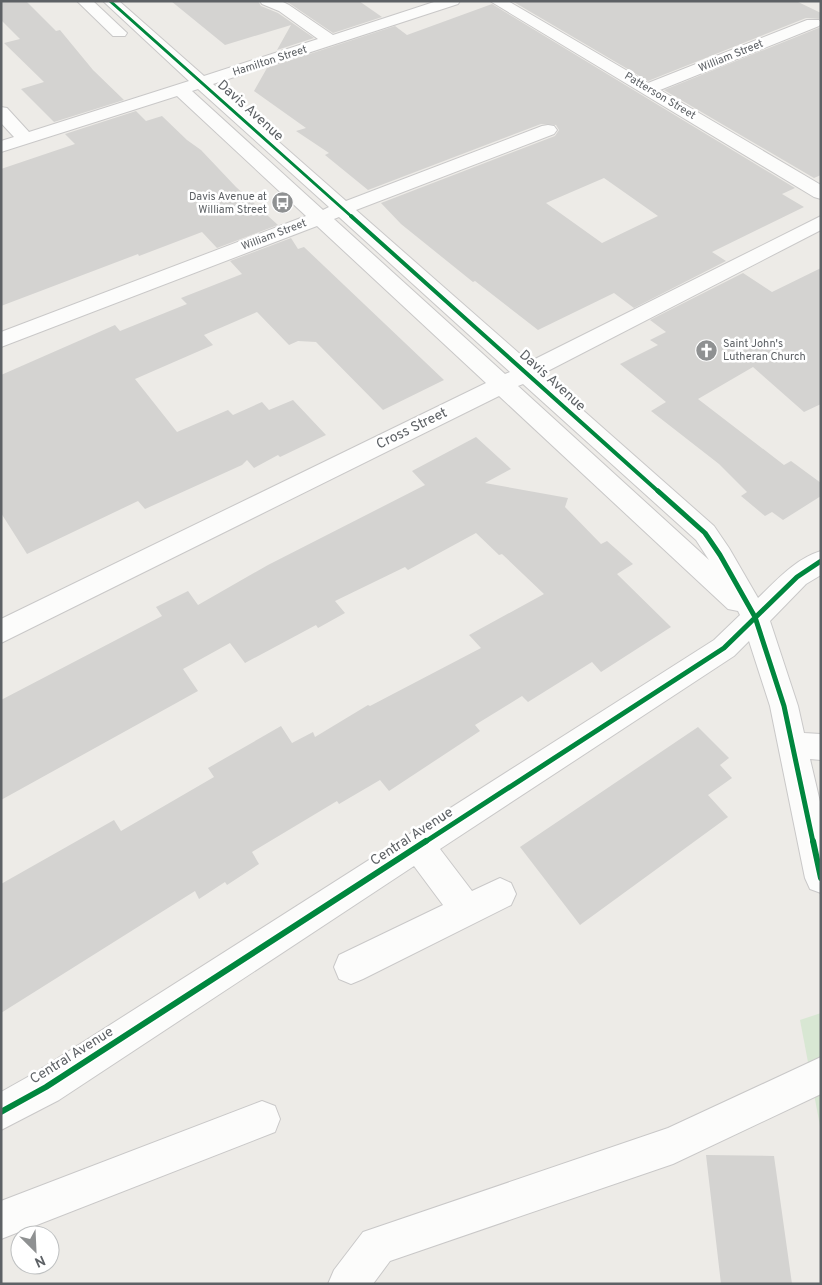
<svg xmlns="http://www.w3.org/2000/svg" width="822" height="1285" font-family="Overpass,sans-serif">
	<rect width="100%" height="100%" fill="#edebe7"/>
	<path fill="#d8e7d3" d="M 821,1013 L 821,1131 L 800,1020 Z"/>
	<path fill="#d4d3d1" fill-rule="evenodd" d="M 1,1 L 26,1 L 56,31 L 60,30 L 93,70 L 124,100 L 54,122 L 21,89 L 44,82 L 4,43 L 20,39 L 1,20 Z
		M 171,1 L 258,1 L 261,6 L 278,13 L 314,38 L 277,50 L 291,25 L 225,45 Z
		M 286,1 L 359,1 L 382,17 L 333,33 Z
		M 512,1 L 796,1 L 821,13 L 821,19 L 806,18 L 648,81 Z
		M 492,4 L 795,188 L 782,194 L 804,207 L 712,252 L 726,261 L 634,308 L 614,293 L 538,330 L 475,281 L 473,282 L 401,224 L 381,203 L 555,136 L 559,130 L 556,125 L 541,124 L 368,190 L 325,155 L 329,153 L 296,131 L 306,128 L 254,91 L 267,68 L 395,26 L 407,35 ZM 604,178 L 658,216 L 602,243 L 546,203 Z
		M 821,27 L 821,175 L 814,178 L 664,90 Z
		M 136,111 L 146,121 L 162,116 L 187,140 L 201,150 L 236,187 L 278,225 L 217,248 L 202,232 L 139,256 L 138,254 L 1,306 L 1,169 L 75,144 L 65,134 Z
		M 291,238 L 298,249 L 304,247 L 444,380 L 383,410 L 316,342 L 298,341 L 289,345 L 257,312 L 204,335 L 213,345 L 135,379 L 177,432 L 228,410 L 233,415 L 262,402 L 269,410 L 293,400 L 326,435 L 280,457 L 278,455 L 254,468 L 247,460 L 242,465 L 145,509 L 138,501 L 27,554 L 1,513 L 1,375 L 115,325 L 120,331 L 187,304 L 181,298 L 242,274 L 230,261 Z
		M 821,268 L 821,404 L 804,412 L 753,367 L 698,399 L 784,465 L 791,461 L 821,483 L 821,496 L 783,520 L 772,512 L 765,516 L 741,496 L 747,492 L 719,464 L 651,411 L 666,402 L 620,364 L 658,345 L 650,340 L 666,332 L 650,320 L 743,273 L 772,292 Z
		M 476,437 L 511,469 L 485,483 L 568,498 L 565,507 L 601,544 L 607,541 L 633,564 L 617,574 L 671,627 L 601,672 L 592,662 L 528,702 L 522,696 L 475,725 L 480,731 L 389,791 L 380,780 L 339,804 L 337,801 L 252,852 L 259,864 L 227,885 L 225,882 L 199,899 L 195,891 L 1,1013 L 1,884 L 114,820 L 121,831 L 214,777 L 208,768 L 281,726 L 292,743 L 313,732 L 315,737 L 368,705 L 370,706 L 481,648 L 469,635 L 544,594 L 502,554 L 499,555 L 476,533 L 408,570 L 405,567 L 335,601 L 345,613 L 318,628 L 316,625 L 245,663 L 230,643 L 183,669 L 198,691 L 1,800 L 1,700 L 162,616 L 156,607 L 188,591 L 198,605 L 268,565 L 425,485 L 412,471 Z
		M 698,727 L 729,758 L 720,765 L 732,778 L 708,795 L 728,817 L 580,925 L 520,847 Z
		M 706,1155 L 774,1156 L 792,1284 L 721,1284 Z"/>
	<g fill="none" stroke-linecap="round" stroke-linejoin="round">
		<defs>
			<path id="minor" d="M 77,1 L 93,1 L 127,33 L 125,36 L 113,36 Z
				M 103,1 L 119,1 L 204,76 L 318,39 L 279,11 L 262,4 L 260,1 L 281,1 L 289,5 L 333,35 L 437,1 L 460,1 L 458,4 L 213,84 L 346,201 L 542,126 L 548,125 L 554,126 L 557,130 L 554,134 L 356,210 L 529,362 L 821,216 L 821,230 L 542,374 L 714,526 L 729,548 L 758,598 C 777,580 795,559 821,551 L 821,575 L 806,584 L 770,621 L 798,706 L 804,733 L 821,734 L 821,760 L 810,759 L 821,806 L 821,893 L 810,889 L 805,878 L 770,706 L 749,641 L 734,656 L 440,849 L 472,891 L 500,878 L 511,883 L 516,894 L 511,905 L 363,979 L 351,984 L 339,979 L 334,967 L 339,955 L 443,905 L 414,866 L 59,1100 L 1,1130 L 1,1092 L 33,1074 L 714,640 L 740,615 L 738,611 L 728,609 L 499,396 L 1,643 L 1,619 L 486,383 L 317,226 L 1,347 L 1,332 L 306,216 L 177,96 L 1,152 L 1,141 L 14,137 L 1,123 L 1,107 L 7,108 L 29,132 L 189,81 ZM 198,89 L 329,207 L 323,210 L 192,91 ZM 339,217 L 510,372 L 505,374 L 334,219 ZM 523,384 L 696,540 L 709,560 L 518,386 Z
				M 490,1 L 508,1 L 648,83 L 807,20 L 819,20 L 821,23 L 819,26 L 660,90 L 821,185 L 821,199 L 814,197 Z
				M 821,1057 L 821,1094 L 673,1164 L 390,1261 L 373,1284 L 328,1284 L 334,1270 L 363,1232 L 668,1128 Z
				M 262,1101 L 275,1106 L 280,1119 L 275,1132 L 1,1239 L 1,1201 Z"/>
		</defs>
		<use href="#minor" stroke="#c9c8c8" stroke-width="2"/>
		<use href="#minor" fill="#fcfcfb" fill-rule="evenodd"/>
		<defs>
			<path id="cycleway-far3" d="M 110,1 L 352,217"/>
			<path id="cycleway-far2" d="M 351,216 L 660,493"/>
			<path id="cycleway-far1" d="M 658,491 L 705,533 L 720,555 L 755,617 L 784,706 L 813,842
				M 425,842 L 724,648 L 797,577 L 821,561"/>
			<path id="cycleway" d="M 813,841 L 821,878
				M 1,1112 L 46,1087 L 426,841"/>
		</defs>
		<use href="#cycleway-far3" stroke="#fff" stroke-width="5"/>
		<use href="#cycleway-far2" stroke="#fff" stroke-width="6"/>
		<use href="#cycleway-far1" stroke="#fff" stroke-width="8"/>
		<use href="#cycleway" stroke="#fff" stroke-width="9"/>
		<use href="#cycleway-far3" stroke="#00873e" stroke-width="3"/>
		<use href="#cycleway-far2" stroke="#00873e" stroke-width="4"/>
		<use href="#cycleway-far1" stroke="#00873e" stroke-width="5"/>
		<use href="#cycleway" stroke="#00873e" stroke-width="6"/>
	</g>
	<defs>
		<symbol id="bus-disc" viewBox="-11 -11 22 22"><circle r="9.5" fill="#8f9192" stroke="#fff"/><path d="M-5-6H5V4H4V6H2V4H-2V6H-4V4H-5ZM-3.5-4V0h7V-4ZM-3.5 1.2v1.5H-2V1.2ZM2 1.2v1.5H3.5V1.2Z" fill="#fff"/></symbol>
		<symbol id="church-disc" viewBox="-11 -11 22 22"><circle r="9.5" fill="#8f9192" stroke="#fff"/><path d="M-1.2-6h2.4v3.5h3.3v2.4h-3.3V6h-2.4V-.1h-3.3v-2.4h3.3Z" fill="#fff"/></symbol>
	</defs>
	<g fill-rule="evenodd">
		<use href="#bus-disc" x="270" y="190" width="25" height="25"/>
		<use href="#church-disc" x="694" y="338" width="25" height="25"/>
	</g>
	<g text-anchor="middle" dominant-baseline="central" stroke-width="5" stroke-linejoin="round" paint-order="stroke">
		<g font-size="11" fill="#5d6165" stroke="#fff">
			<text transform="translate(731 56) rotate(-22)">William Street</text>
			<text transform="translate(270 61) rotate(-18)">Hamilton Street</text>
			<text transform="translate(660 96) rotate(31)">Patterson Street</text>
			<text transform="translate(274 235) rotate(-21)">William Street</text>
		</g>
		<g font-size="11" fill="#5d6165" stroke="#fff" text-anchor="end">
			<text x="267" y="197">Davis Avenue at<tspan x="267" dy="13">William Street</tspan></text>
			<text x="723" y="344" text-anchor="start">Saint John's<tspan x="723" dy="13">Lutheran Church</tspan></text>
		</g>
		<g font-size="14" fill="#5d6165" stroke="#fff">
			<text transform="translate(250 111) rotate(42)">Davis Avenue</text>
			<text transform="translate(552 381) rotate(42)">Davis Avenue</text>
			<text transform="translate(412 429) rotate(-26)">Cross Street</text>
			<text transform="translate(412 837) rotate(-33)">Central Avenue</text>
			<text transform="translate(72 1056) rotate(-32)">Central Avenue</text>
		</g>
	</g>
	<rect width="822" height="1285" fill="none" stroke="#5d6165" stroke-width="5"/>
	<g transform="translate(35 1250) rotate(156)"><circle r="24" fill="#ffffff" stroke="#bec0c1"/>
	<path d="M0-4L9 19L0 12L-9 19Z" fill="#8f9192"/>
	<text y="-8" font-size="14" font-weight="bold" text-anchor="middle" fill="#5d6165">N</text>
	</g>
</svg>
